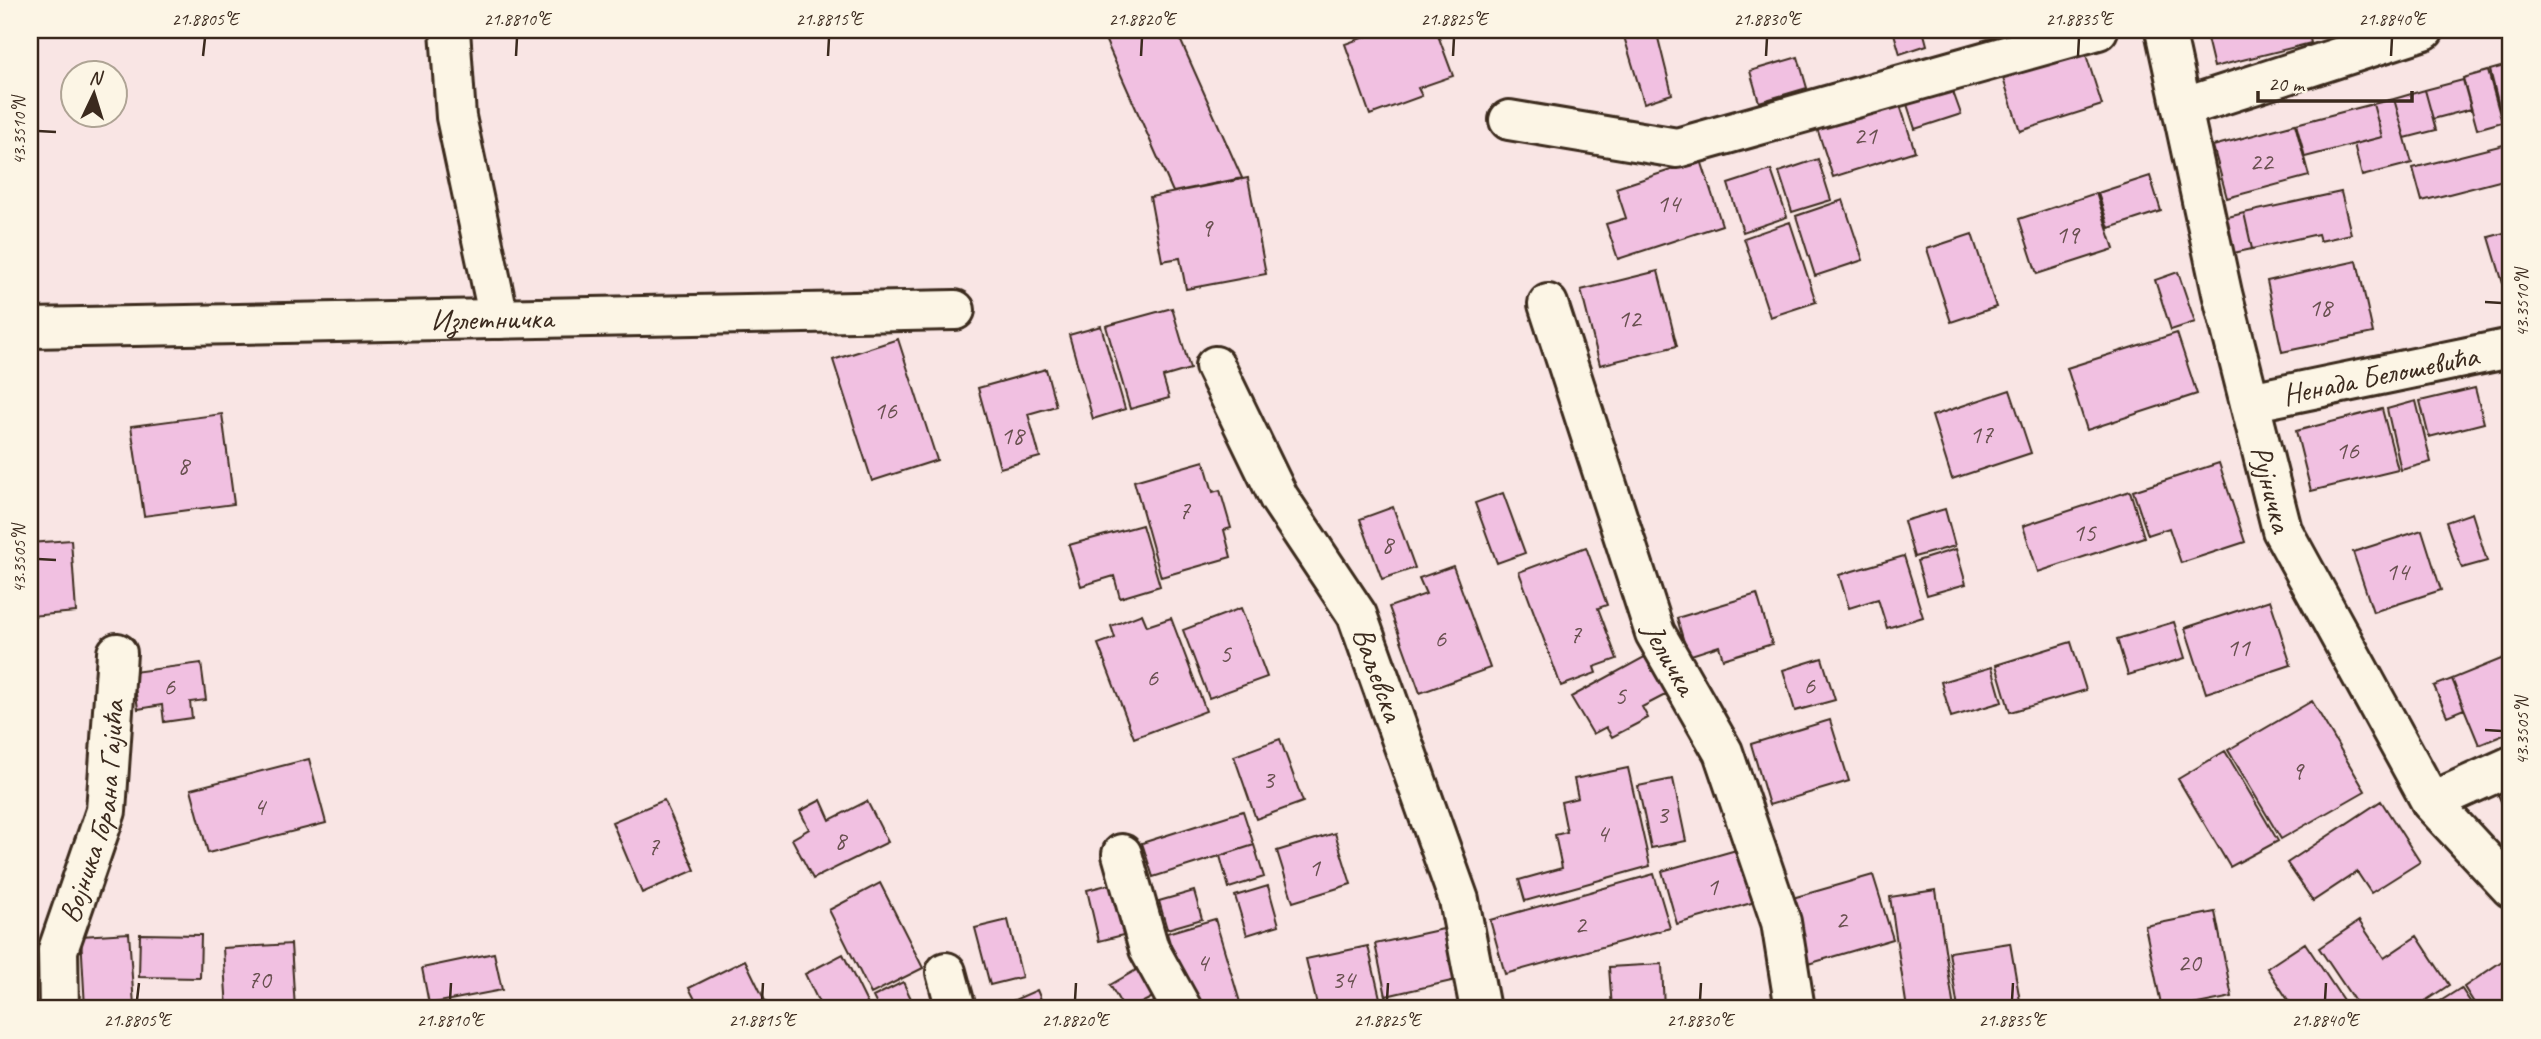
<svg xmlns="http://www.w3.org/2000/svg" width="2541" height="1039" font-family="Caveat,sans-serif">
	<rect width="100%" height="100%" fill="#f9e5e4"/>
	<filter id="ink" filterUnits="userSpaceOnUse"><feTurbulence type="fractalNoise" baseFrequency=".0143" numOctaves="2"/><feDisplacementMap in="SourceGraphic" scale="14" xChannelSelector="R" yChannelSelector="G"/><feConvolveMatrix kernelMatrix="1 2 1 2 8 2 1 2 1" color-interpolation-filters="sRGB"/></filter>
	<g filter="url(#ink)">
		<path fill="#f1c0e1" stroke="#3b2a1e" stroke-width="2" d="M 1101,30 L 1176,30 L 1242,178 L 1173,192 Z
			M 1384,30 L 1436,30 L 1453,76 L 1418,88 L 1422,96 L 1370,115 L 1345,44 Z
			M 1622,30 L 1656,30 L 1672,94 L 1644,103 Z
			M 1893,30 L 1923,30 L 1927,45 L 1900,54 Z
			M 2205,30 L 2308,30 L 2311,43 L 2214,67 Z
			M 2081,39 L 2102,105 L 2020,131 L 1999,66 Z
			M 1798,57 L 1807,88 L 1759,102 L 1750,71 Z
			M 2511,64 L 2511,120 L 2503,122 L 2490,70 Z
			M 2488,71 L 2502,122 L 2477,129 L 2463,78 Z
			M 1948,78 L 1961,114 L 1915,129 L 1903,92 Z
			M 2463,80 L 2471,109 L 2433,119 L 2425,90 Z
			M 2425,90 L 2436,130 L 2405,138 L 2394,99 Z
			M 1896,93 L 1915,151 L 1833,177 L 1814,119 Z
			M 2394,99 L 2412,163 L 2362,176 L 2354,144 L 2382,137 L 2373,104 Z
			M 2373,104 L 2382,137 L 2305,157 L 2296,124 Z
			M 2295,124 L 2309,176 L 2227,198 L 2213,146 Z
			M 2511,143 L 2511,178 L 2422,201 L 2413,168 Z
			M 1818,159 L 1831,200 L 1792,212 L 1779,172 Z
			M 1701,160 L 1722,225 L 1618,259 L 1606,224 L 1626,218 L 1616,188 Z
			M 1771,170 L 1787,217 L 1743,232 L 1728,184 Z
			M 2150,176 L 2161,211 L 2109,228 L 2098,193 Z
			M 1248,178 L 1266,274 L 1186,289 L 1180,258 L 1162,261 L 1150,197 Z
			M 2341,192 L 2351,234 L 2320,241 L 2318,234 L 2252,249 L 2244,213 Z
			M 2096,193 L 2114,249 L 2037,274 L 2019,219 Z
			M 1843,200 L 1863,260 L 1815,276 L 1796,216 Z
			M 2244,213 L 2252,249 L 2224,255 L 2216,220 Z
			M 1790,222 L 1816,302 L 1770,317 L 1744,238 Z
			M 2511,231 L 2511,310 L 2489,237 Z
			M 1972,234 L 1996,307 L 1951,322 L 1927,249 Z
			M 2357,261 L 2373,333 L 2282,352 L 2267,281 Z
			M 1658,271 L 1677,346 L 1600,365 L 1581,290 Z
			M 2178,272 L 2195,322 L 2171,330 L 2155,280 Z
			M 1172,308 L 1190,369 L 1163,377 L 1169,398 L 1130,409 L 1106,326 Z
			M 1101,326 L 1125,409 L 1093,419 L 1069,335 Z
			M 2177,333 L 2197,394 L 2087,430 L 2067,368 Z
			M 898,339 L 937,460 L 872,481 L 833,360 Z
			M 1046,369 L 1056,406 L 1028,414 L 1040,457 L 1000,468 L 978,388 Z
			M 2475,388 L 2484,423 L 2429,437 L 2420,401 Z
			M 2010,390 L 2031,453 L 1952,479 L 1932,416 Z
			M 2416,401 L 2431,462 L 2401,470 L 2387,409 Z
			M 2382,409 L 2398,470 L 2311,491 L 2296,431 Z
			M 222,414 L 234,504 L 144,516 L 131,426 Z
			M 1204,461 L 1213,492 L 1220,490 L 1231,528 L 1224,530 L 1231,557 L 1161,577 L 1134,481 Z
			M 2219,463 L 2245,542 L 2181,563 L 2169,528 L 2148,535 L 2133,491 Z
			M 2130,491 L 2144,537 L 2038,572 L 2023,526 Z
			M 1503,493 L 1525,553 L 1497,563 L 1475,503 Z
			M 1393,507 L 1415,568 L 1382,579 L 1360,519 Z
			M 1945,509 L 1955,546 L 1914,557 L 1904,521 Z
			M 2472,513 L 2487,561 L 2462,568 L 2446,522 Z
			M 1142,525 L 1160,586 L 1120,598 L 1114,576 L 1081,586 L 1069,545 Z
			M 2422,530 L 2441,590 L 2373,612 L 2353,552 Z
			M 71,540 L 76,612 L 30,616 L 30,543 Z
			M 1586,547 L 1607,605 L 1598,608 L 1617,659 L 1594,667 L 1596,673 L 1561,686 L 1519,572 Z
			M 1956,549 L 1966,584 L 1927,595 L 1917,561 Z
			M 1904,556 L 1923,617 L 1887,628 L 1878,599 L 1849,608 L 1839,575 Z
			M 1453,566 L 1490,668 L 1420,693 L 1389,607 L 1426,594 L 1419,578 Z
			M 1757,594 L 1772,644 L 1723,659 L 1719,646 L 1688,656 L 1677,618 Z
			M 2270,600 L 2291,665 L 2206,693 L 2185,628 Z
			M 1241,608 L 1267,677 L 1209,698 L 1183,630 Z
			M 1142,614 L 1147,626 L 1171,618 L 1206,711 L 1134,738 L 1098,644 L 1115,638 L 1111,626 Z
			M 2174,622 L 2185,658 L 2128,675 L 2117,639 Z
			M 2071,642 L 2086,690 L 2010,712 L 1996,665 Z
			M 1648,655 L 1669,693 L 1642,707 L 1648,718 L 1612,737 L 1606,727 L 1593,734 L 1571,697 Z
			M 2511,655 L 2511,732 L 2479,745 L 2452,679 Z
			M 1822,658 L 1835,700 L 1795,711 L 1783,670 Z
			M 201,663 L 206,700 L 190,702 L 192,718 L 164,722 L 162,705 L 138,709 L 133,672 Z
			M 1992,667 L 2002,702 L 1951,717 L 1941,682 Z
			M 2452,679 L 2464,709 L 2447,716 L 2434,686 Z
			M 2312,701 L 2365,791 L 2281,839 L 2228,750 Z
			M 1830,720 L 1849,781 L 1769,805 L 1751,744 Z
			M 1280,739 L 1303,802 L 1256,819 L 1234,756 Z
			M 2225,751 L 2278,841 L 2230,867 L 2178,779 Z
			M 309,759 L 326,823 L 208,853 L 191,789 Z
			M 1628,768 L 1650,866 L 1525,901 L 1519,880 L 1562,868 L 1555,835 L 1567,832 L 1561,802 L 1578,798 L 1574,779 Z
			M 1673,779 L 1686,841 L 1651,848 L 1638,786 Z
			M 2511,786 L 2511,824 L 2497,792 Z
			M 664,800 L 695,870 L 642,893 L 612,822 Z
			M 821,800 L 830,820 L 867,801 L 888,842 L 813,879 L 792,839 L 809,829 L 800,811 Z
			M 2381,801 L 2420,862 L 2371,893 L 2357,872 L 2313,901 L 2287,863 Z
			M 1243,811 L 1254,845 L 1153,877 L 1142,843 Z
			M 1335,833 L 1351,884 L 1293,902 L 1277,851 Z
			M 1254,845 L 1264,877 L 1229,888 L 1220,856 Z
			M 1747,847 L 1762,900 L 1677,924 L 1662,871 Z
			M 1654,874 L 1670,928 L 1505,974 L 1490,920 Z
			M 1873,875 L 1893,939 L 1808,964 L 1789,899 Z
			M 880,883 L 923,968 L 871,994 L 829,910 Z
			M 1115,883 L 1127,934 L 1099,941 L 1087,890 Z
			M 1268,886 L 1279,925 L 1247,935 L 1235,896 Z
			M 1936,890 L 1954,1009 L 1907,1009 L 1890,897 Z
			M 1194,891 L 1202,919 L 1167,929 L 1159,901 Z
			M 2215,912 L 2232,997 L 2173,1009 L 2162,1009 L 2145,926 Z
			M 1215,919 L 1242,1009 L 1197,1009 L 1185,993 L 1167,933 Z
			M 1008,920 L 1022,977 L 990,985 L 975,928 Z
			M 2359,921 L 2384,958 L 2417,936 L 2449,985 L 2413,1009 L 2360,1009 L 2319,948 Z
			M 1457,926 L 1469,977 L 1386,996 L 1375,944 Z
			M 129,933 L 134,1006 L 85,1008 L 81,936 Z
			M 140,934 L 201,935 L 200,978 L 139,977 Z
			M 2010,943 L 2020,1001 L 1995,1005 L 1996,1009 L 1958,1009 L 1949,952 Z
			M 2305,943 L 2347,1006 L 2343,1009 L 2294,1009 L 2267,968 Z
			M 291,944 L 295,1009 L 227,1009 L 223,948 Z
			M 1368,946 L 1380,998 L 1351,1004 L 1353,1009 L 1318,1009 L 1306,959 Z
			M 494,953 L 502,990 L 429,1004 L 422,968 Z
			M 843,954 L 870,1009 L 822,1009 L 805,974 Z
			M 2511,955 L 2511,1009 L 2478,1009 L 2464,987 Z
			M 745,960 L 769,1009 L 700,1009 L 689,988 Z
			M 1662,964 L 1664,1009 L 1603,1009 L 1612,1009 L 1609,967 Z
			M 1138,969 L 1153,997 L 1130,1009 L 1124,1009 L 1110,985 Z
			M 903,982 L 916,1009 L 879,1009 L 873,997 Z
			M 2461,988 L 2475,1009 L 2428,1009 Z
			M 1037,990 L 1045,1009 L 994,1009 Z
			M 1154,1002 L 1158,1009 L 1141,1009 Z"/>
		<g fill="none" stroke-linecap="round" stroke-linejoin="round">
			<defs>
				<g id="minor">
					<path d="M 450,30 L 456,117 L 499,319"/>
					<path id="s1" d="M 2165,30 L 2222,293 L 2282,530 L 2431,802 L 2511,888"/>
					<path d="M 2182,108 L 2424,30"/>
					<path d="M 1509,120 L 1677,148 L 2098,30"/>
					<path id="s2" d="M 1548,304 L 1655,633 L 1723,752 L 1781,922 L 1795,1009"/>
					<path id="s3" d="M 30,328 L 955,310"/>
					<path id="s4" d="M 1215,366 L 1279,498 L 1357,615 L 1459,900 L 1480,1009"/>
					<path id="s5" d="M 2250,402 L 2511,348"/>
					<path d="M 2431,802 L 2511,766"/>
					<path d="M 1122,854 L 1149,949 L 1182,1009"/>
					<path d="M 946,972 L 956,1009"/>
					<path id="s6" d="M 59,1009 L 58,950 L 106,811 L 117,653"/>
				</g>
			</defs>
			<use href="#minor" stroke="#3b2a1e" stroke-width="44"/>
			<use href="#minor" stroke="#fcf5e5" stroke-width="38"/>
		</g>
	</g>
	<path fill="none" stroke="#3b2a1e" stroke-width="2.5" d="M 203,56 L 205,38M 516,56 L 517,38M 828,56 L 829,38M 1141,56 L 1142,38M 1453,56 L 1454,38M 1766,56 L 1767,38M 2078,56 L 2079,38M 2391,56 L 2392,38M 38,131 L 56,132M 2485,302 L 2502,303M 38,559 L 56,560M 2485,730 L 2502,731M 137,1000 L 139,983M 450,1000 L 451,983M 762,1000 L 763,983M 1075,1000 L 1076,983M 1387,1000 L 1388,983M 1700,1000 L 1701,983M 2012,1000 L 2013,983M 2325,1000 L 2326,983"/>
	<g text-anchor="middle" dominant-baseline="central" stroke-width="5" stroke-linejoin="round" paint-order="stroke">
		<g font-size="26" fill="#68504f">
			<text x="1865" y="135">21</text>
			<text x="2261" y="161">22</text>
			<text x="1668" y="203">14</text>
			<text x="1206" y="227">9</text>
			<text x="2067" y="234">19</text>
			<text x="2320" y="307">18</text>
			<text x="1629" y="318">12</text>
			<text x="885" y="410">16</text>
			<text x="1981" y="434">17</text>
			<text x="1012" y="435">18</text>
			<text x="2347" y="450">16</text>
			<text x="183" y="465">8</text>
			<text x="1184" y="510">7</text>
			<text x="2084" y="532">15</text>
			<text x="1387" y="544">8</text>
			<text x="2397" y="571">14</text>
			<text x="1575" y="634">7</text>
			<text x="1440" y="638">6</text>
			<text x="2238" y="647">11</text>
			<text x="1225" y="653">5</text>
			<text x="1152" y="677">6</text>
			<text x="1809" y="685">6</text>
			<text x="169" y="686">6</text>
			<text x="1620" y="695">5</text>
			<text x="2297" y="770">9</text>
			<text x="1268" y="779">3</text>
			<text x="259" y="806">4</text>
			<text x="1662" y="814">3</text>
			<text x="1602" y="833">4</text>
			<text x="840" y="840">8</text>
			<text x="653" y="846">7</text>
			<text x="1314" y="867">1</text>
			<text x="1712" y="886">1</text>
			<text x="1841" y="919">2</text>
			<text x="1580" y="924">2</text>
			<text x="1202" y="962">4</text>
			<text x="2189" y="962">20</text>
			<text x="259" y="979">70</text>
			<text x="1343" y="979">34</text>
		</g>
		<g font-size="30" fill="#3b2a1e" stroke="#fcf5e5">
			<text stroke="none"><textPath href="#s3" startOffset="462">Излетничка</textPath></text>
			<text stroke="none"><textPath href="#s5" startOffset="133">Ненада Белошевића</textPath></text>
			<text stroke="none"><textPath href="#s1" startOffset="471">Рујничка</textPath></text>
			<text stroke="none"><textPath href="#s2" startOffset="376">Јеличка</textPath></text>
			<text stroke="none"><textPath href="#s4" startOffset="350">Ваљевска</textPath></text>
			<text stroke="none"><textPath href="#s6" startOffset="203">Војника Горана Гајића</textPath></text>
		</g>
	</g>
	<rect width="2541" height="1039" fill="none" stroke="#fcf5e5" stroke-width="77"/>
	<g transform="translate(94 94) rotate(4)"><circle r="33" fill="#fcf5e5" stroke="#afa495" stroke-width="2"/>
	<path d="M0-5L12 26L0 18L-12 26Z" fill="#3b2a1e"/>
	<text y="-10" font-size="19" font-weight="bold" text-anchor="middle" fill="#3b2a1e">N</text>
	</g>
	<path d="M2258 91v10h154v-10" fill="none" stroke="#3b2a1e" stroke-width="3.5"/>
	<text x="2268" y="91" font-size="21" fill="#3b2a1e" stroke="#fcf5e5" stroke-width="5" paint-order="stroke">20 m</text>
	<rect x="38" y="38" width="2464" height="962" fill="none" stroke="#3b2a1e" stroke-width="2.5"/>
	<g font-size="18" text-anchor="middle" fill="#3b2a1e">
		<text x="205" y="25">21.8805°E</text>
		<text x="517" y="25">21.8810°E</text>
		<text x="829" y="25">21.8815°E</text>
		<text x="1142" y="25">21.8820°E</text>
		<text x="1454" y="25">21.8825°E</text>
		<text x="1767" y="25">21.8830°E</text>
		<text x="2079" y="25">21.8835°E</text>
		<text x="2392" y="25">21.8840°E</text>
		<text transform="translate(19 131) rotate(-90)" y="6">43.3510°N</text>
		<text transform="translate(2522 303) rotate(-90)" y="6">43.3510°N</text>
		<text transform="translate(19 559) rotate(-90)" y="6">43.3505°N</text>
		<text transform="translate(2522 731) rotate(-90)" y="6">43.3505°N</text>
		<text x="137" y="1026">21.8805°E</text>
		<text x="450" y="1026">21.8810°E</text>
		<text x="762" y="1026">21.8815°E</text>
		<text x="1075" y="1026">21.8820°E</text>
		<text x="1387" y="1026">21.8825°E</text>
		<text x="1700" y="1026">21.8830°E</text>
		<text x="2012" y="1026">21.8835°E</text>
		<text x="2325" y="1026">21.8840°E</text>
	</g>
</svg>
